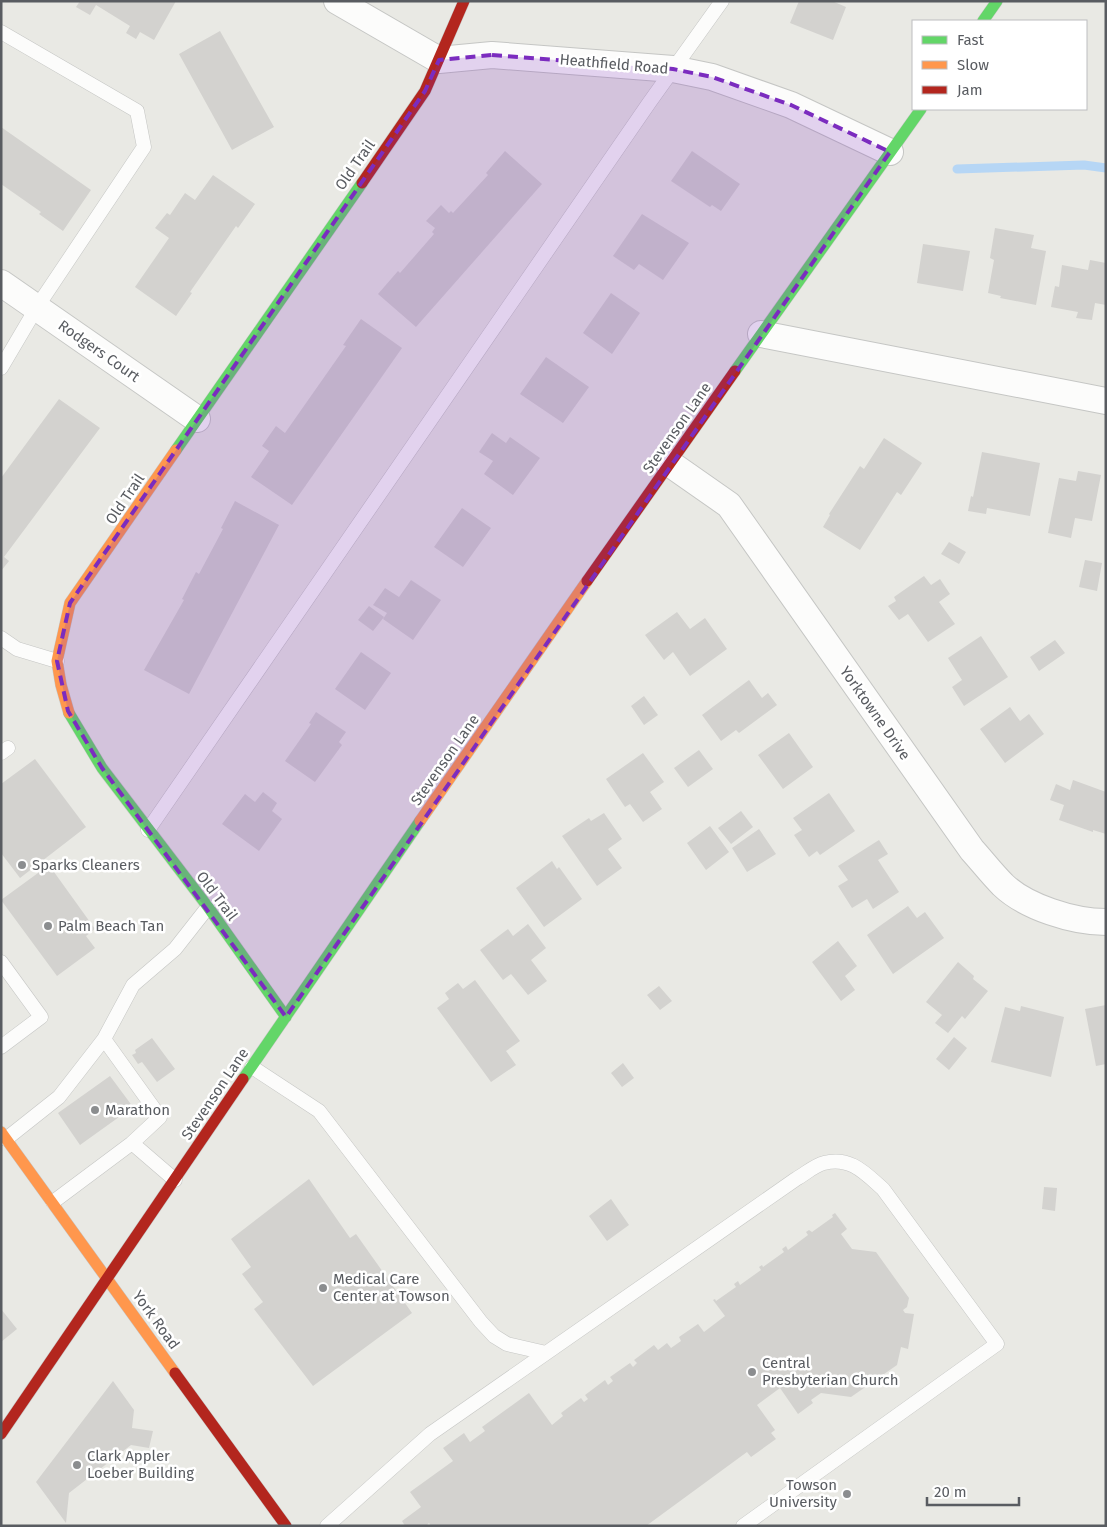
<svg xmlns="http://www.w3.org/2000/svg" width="1107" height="1527" font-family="'Fira Sans',sans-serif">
	<rect width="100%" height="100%" fill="#e9e9e4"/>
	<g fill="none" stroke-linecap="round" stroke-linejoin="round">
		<path stroke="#b6d6f5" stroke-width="9" d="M 957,169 L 1084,165 L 1106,168"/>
	</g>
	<path fill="#d3d2cf" d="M 80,1 L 176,1 L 154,40 L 140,32 L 136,39 L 126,33 L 130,26 L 96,5 L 90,15 L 76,7 Z
		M 799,1 L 832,1 L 846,7 L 833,40 L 790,23 Z
		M 220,31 L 274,127 L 232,150 L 179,54 Z
		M 1,127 L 91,190 L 63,231 L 39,214 L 41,212 L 1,184 Z
		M 505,151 L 542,184 L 416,327 L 378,294 L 398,271 L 400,273 L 434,234 L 432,232 L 435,228 L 426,221 L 441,205 L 449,213 L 451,211 L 453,213 L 488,175 L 486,173 Z
		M 692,151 L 740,184 L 721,211 L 712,205 L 710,207 L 671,181 Z
		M 213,175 L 255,204 L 238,228 L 236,226 L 190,292 L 192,293 L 176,316 L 135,287 L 169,238 L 155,228 L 167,213 L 170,215 L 185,193 L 195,200 Z
		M 642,214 L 689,243 L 663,280 L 639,264 L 634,270 L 613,256 Z
		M 995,228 L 1034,235 L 1031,248 L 1046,251 L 1036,305 L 1000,298 L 1001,296 L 988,293 L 994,260 L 990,258 Z
		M 923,244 L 970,251 L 963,291 L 917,283 Z
		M 1090,260 L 1106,263 L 1106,305 L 1095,303 L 1092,320 L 1076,318 L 1078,312 L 1051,307 L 1055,286 L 1059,287 L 1062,265 L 1088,270 Z
		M 611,293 L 640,313 L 612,354 L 583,333 Z
		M 361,319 L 402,348 L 292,505 L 251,477 L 269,451 L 262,446 L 276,426 L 285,433 L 346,346 L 343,345 Z
		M 546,357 L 589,387 L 563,423 L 520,394 Z
		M 59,399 L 100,428 L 4,557 L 9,561 L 1,571 L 1,478 Z
		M 492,433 L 506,443 L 510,437 L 540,458 L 513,495 L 484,474 L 493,461 L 479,452 Z
		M 884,438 L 922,463 L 901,495 L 897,492 L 860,550 L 823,527 L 830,515 L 829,514 L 860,466 L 864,469 Z
		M 982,452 L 1040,463 L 1030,516 L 987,508 L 986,514 L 968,511 L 971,496 L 973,497 Z
		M 1078,471 L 1101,475 L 1092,521 L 1075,518 L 1071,538 L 1048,533 L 1059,478 L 1076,481 Z
		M 235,501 L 279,525 L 189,694 L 144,670 L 184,600 L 182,599 L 196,572 L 199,574 L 223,529 L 221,528 Z
		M 462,508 L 491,528 L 463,567 L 434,547 Z
		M 949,542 L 966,552 L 959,564 L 941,554 Z
		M 1085,560 L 1102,563 L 1097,591 L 1079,587 Z
		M 924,576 L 931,585 L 940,579 L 950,594 L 939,602 L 955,624 L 928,642 L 908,614 L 899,620 L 888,606 L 896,601 L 894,597 Z
		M 411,580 L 441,600 L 413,640 L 383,619 L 387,613 L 373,605 L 385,588 L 399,597 Z
		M 369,606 L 384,617 L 373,631 L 358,620 Z
		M 677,612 L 690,629 L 705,618 L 727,649 L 690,676 L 673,652 L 664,660 L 645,635 Z
		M 981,636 L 1008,677 L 964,706 L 952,687 L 962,680 L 948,658 Z
		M 1055,640 L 1065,653 L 1039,671 L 1030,657 Z
		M 361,652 L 391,673 L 365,710 L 335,689 Z
		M 749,680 L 762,698 L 768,693 L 777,705 L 739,733 L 736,730 L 721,741 L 702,715 Z
		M 644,696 L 658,715 L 644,725 L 631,706 Z
		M 1010,707 L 1020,721 L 1029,714 L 1044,734 L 1005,763 L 980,729 Z
		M 316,712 L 346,732 L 339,742 L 342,745 L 315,782 L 285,761 L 311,724 L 309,723 Z
		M 789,733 L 813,767 L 783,789 L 758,755 Z
		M 699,750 L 713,769 L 688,787 L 674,768 Z
		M 643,753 L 664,782 L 650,792 L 662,809 L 643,822 L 630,804 L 625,807 L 606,779 Z
		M 35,759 L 86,827 L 20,878 L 1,853 L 1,784 Z
		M 1073,780 L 1106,792 L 1106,834 L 1093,830 L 1093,832 L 1059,820 L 1064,805 L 1050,800 L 1056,784 L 1070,790 Z
		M 263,792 L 277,803 L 272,811 L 282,819 L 259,851 L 222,824 L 245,794 L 255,802 Z
		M 829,793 L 855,831 L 820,855 L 817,851 L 809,857 L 794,835 L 802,830 L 793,818 Z
		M 741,811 L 753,827 L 731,844 L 718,828 Z
		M 604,813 L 622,839 L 608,849 L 622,868 L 597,886 L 562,836 L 589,818 L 591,821 Z
		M 710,826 L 729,852 L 706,870 L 687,843 Z
		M 759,829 L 776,854 L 747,872 L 732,848 Z
		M 879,840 L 888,854 L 878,860 L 899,892 L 873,909 L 867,899 L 852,908 L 838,886 L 848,880 L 838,866 Z
		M 552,861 L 557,869 L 559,867 L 582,899 L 544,927 L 516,888 Z
		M 49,865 L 95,929 L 86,936 L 95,948 L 57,976 L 1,900 Z
		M 908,906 L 917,918 L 925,912 L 944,938 L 893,974 L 867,935 Z
		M 528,924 L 546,948 L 531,960 L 547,981 L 528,995 L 511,974 L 503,980 L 480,950 L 508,929 L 513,936 Z
		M 838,941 L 857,966 L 845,976 L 855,990 L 841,1001 L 812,962 Z
		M 958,962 L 974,976 L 973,979 L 988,991 L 965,1019 L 962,1016 L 948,1033 L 935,1023 L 942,1015 L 926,1002 Z
		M 475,980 L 520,1041 L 506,1051 L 516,1065 L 491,1082 L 437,1008 L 449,999 L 445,993 L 458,983 L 463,989 Z
		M 659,986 L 672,1001 L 660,1010 L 647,995 Z
		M 1106,1005 L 1106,1064 L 1096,1066 L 1085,1009 Z
		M 1021,1006 L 1064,1017 L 1051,1077 L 991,1062 L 1005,1007 L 1020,1011 Z
		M 954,1037 L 967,1048 L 949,1070 L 936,1059 Z
		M 152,1038 L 175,1069 L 157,1082 L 142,1062 L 138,1064 L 132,1055 L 136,1053 L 135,1050 Z
		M 623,1063 L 634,1078 L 622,1087 L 611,1073 Z
		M 110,1076 L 133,1107 L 80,1145 L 58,1113 Z
		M 309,1179 L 350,1238 L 356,1234 L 412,1313 L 313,1386 L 254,1309 L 263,1302 L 242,1274 L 251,1267 L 231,1239 Z
		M 1044,1187 L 1057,1188 L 1055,1211 L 1042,1209 Z
		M 611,1199 L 629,1225 L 607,1241 L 589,1216 Z
		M 835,1213 L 847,1229 L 841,1234 L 852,1249 L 876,1252 L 909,1298 L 907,1307 L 903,1310 L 905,1313 L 914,1314 L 908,1349 L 901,1347 L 897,1365 L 851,1397 L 821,1393 L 811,1400 L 813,1403 L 798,1414 L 780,1388 L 757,1405 L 775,1430 L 771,1433 L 776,1439 L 751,1457 L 747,1452 L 646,1526 L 431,1526 L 429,1523 L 426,1526 L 405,1526 L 402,1521 L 421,1507 L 410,1492 L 453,1461 L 443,1448 L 464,1433 L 470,1442 L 485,1431 L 482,1427 L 529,1393 L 552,1425 L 563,1416 L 561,1413 L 581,1398 L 584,1402 L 588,1399 L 585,1395 L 605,1380 L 608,1385 L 613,1381 L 610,1377 L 630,1363 L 633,1367 L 637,1363 L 634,1360 L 654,1345 L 658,1350 L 667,1343 L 671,1348 L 681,1341 L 679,1337 L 698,1324 L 704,1332 L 725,1316 L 713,1300 L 715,1299 L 716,1301 L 736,1287 L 734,1284 L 738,1281 L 740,1285 L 761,1270 L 759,1267 L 762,1265 L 763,1267 L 784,1252 L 782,1249 L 786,1246 L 788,1250 L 808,1235 L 806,1232 L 809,1230 L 812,1232 L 833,1217 L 832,1215 Z
		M 1,1309 L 17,1329 L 1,1342 Z
		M 113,1381 L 134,1410 L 132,1428 L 153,1431 L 149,1448 L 131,1445 L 69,1493 L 66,1523 L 36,1482 Z"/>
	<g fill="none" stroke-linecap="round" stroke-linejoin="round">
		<defs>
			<path id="lane" d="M 1,32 L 137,111 L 144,147 L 37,307 L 1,368
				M 1,638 L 17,649 L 57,661
				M 1,753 L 8,748
				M 148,830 L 649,103 L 722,1
				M 1,962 L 41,1017 L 1,1047
				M 104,1039 L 160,1117 L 132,1143
				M 252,1067 L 319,1111 L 481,1322 L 494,1336 L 507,1344 L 546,1353
				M 6,1139 L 59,1097 L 104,1039 L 133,985 L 175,949 L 208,907
				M 53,1202 L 132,1143 L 175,1180
				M 327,1526 L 430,1434 L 796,1179 C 805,1174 815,1165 824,1163 C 850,1156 865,1173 883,1189 L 997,1344 L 743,1526"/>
			<path id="street" d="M 337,1 L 439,60 L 492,55 L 673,69 L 712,77 L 791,105 L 890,152
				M 1,283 L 197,419
				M 761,334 L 1106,401
				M 669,463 L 729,505 L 972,850 C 982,861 992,874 1003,885 C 1026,907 1073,922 1106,922"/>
			<path id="fast" d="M 983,21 L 997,1
				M 735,371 L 921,109
				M 176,450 L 362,183
				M 69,713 L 102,768 L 208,907 L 286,1017
				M 243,1079 L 420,821"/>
			<path id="slow" d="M 69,713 L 61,685 L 57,661 L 70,603 L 176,450
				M 420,821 L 587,581
				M 1,1132 L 175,1373"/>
			<path id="jam" d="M 362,183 L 425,91 L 464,1
				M 587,581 L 735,371
				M 175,1373 L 286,1526
				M 1,1434 L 243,1079"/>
		</defs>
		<use href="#lane" stroke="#c5c6c4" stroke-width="15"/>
		<use href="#street" stroke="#c5c6c4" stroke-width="28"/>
		<use href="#fast" stroke="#c6c6c5" stroke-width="12"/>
		<use href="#slow" stroke="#c6c6c5" stroke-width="12"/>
		<use href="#jam" stroke="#c6c6c5" stroke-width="12"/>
		<use href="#lane" stroke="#fcfcfb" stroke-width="14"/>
		<use href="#street" stroke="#fcfcfb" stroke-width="26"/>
		<use href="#fast" stroke="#63d668" stroke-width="11"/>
		<use href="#slow" stroke="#ff974d" stroke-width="11"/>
		<use href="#jam" stroke="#b3261e" stroke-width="11"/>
	</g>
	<path fill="#7b2cbf" fill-opacity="0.2" stroke="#7b2cbf" stroke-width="4" stroke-dasharray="10 6" stroke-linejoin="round" d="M 492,55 L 673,69 L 712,77 L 791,105 L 890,152 L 286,1017 L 102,768 L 68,711 L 57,661 L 70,603 L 425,91 L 439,60 Z"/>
	<g fill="#8b8d8f" stroke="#fff" stroke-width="2">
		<circle cx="22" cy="865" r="5"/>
		<circle cx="48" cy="926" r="5"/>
		<circle cx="95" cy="1110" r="5"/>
		<circle cx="323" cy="1288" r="5"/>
		<circle cx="752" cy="1372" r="5"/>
		<circle cx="77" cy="1465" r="5"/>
		<circle cx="847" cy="1494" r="5"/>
	</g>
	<g text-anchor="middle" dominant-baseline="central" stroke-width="5" stroke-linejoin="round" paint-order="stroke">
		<g font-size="15" fill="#595c61" stroke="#fff">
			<text transform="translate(614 64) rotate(5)">Heathfield Road</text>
			<text transform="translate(355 165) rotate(-55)">Old Trail</text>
			<text transform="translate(99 351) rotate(35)">Rodgers Court</text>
			<text transform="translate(677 428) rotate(-55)">Stevenson Lane</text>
			<text transform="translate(125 499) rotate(-56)">Old Trail</text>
			<text transform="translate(875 713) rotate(55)">Yorktowne Drive</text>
			<text transform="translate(445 760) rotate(-55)">Stevenson Lane</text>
			<text transform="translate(217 896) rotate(53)">Old Trail</text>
			<text transform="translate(215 1094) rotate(-56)">Stevenson Lane</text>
			<text transform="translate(156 1320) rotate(54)">York Road</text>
		</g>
		<g font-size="15" fill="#595c61" stroke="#fff" text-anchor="start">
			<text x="32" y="865">Sparks Cleaners</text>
			<text x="58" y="926">Palm Beach Tan</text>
			<text x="105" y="1110">Marathon</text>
			<text x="333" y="1279">Medical Care<tspan x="333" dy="17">Center at Towson</tspan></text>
			<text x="762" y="1363">Central<tspan x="762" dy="17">Presbyterian Church</tspan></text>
			<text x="87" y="1456">Clark Appler<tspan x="87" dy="17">Loeber Building</tspan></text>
			<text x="837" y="1485" text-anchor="end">Towson<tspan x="837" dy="17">University</tspan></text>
		</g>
	</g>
	<rect width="1107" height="1527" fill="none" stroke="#595c61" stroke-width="5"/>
	<rect x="912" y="20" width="175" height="90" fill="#ffffff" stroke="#bdbec0"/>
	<rect x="922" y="36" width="25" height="8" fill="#63d668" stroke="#bdbec0"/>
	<text x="957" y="45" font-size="15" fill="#595c61">Fast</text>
	<rect x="922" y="61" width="25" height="8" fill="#ff974d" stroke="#bdbec0"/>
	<text x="957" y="70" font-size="15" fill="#595c61">Slow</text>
	<rect x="922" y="86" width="25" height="8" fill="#b3261e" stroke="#bdbec0"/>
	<text x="957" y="95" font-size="15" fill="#595c61">Jam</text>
	<path d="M927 1497v8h92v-8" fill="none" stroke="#595c61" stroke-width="2.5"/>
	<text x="934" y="1497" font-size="15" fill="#595c61" stroke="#ffffff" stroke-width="4" paint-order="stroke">20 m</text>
</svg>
